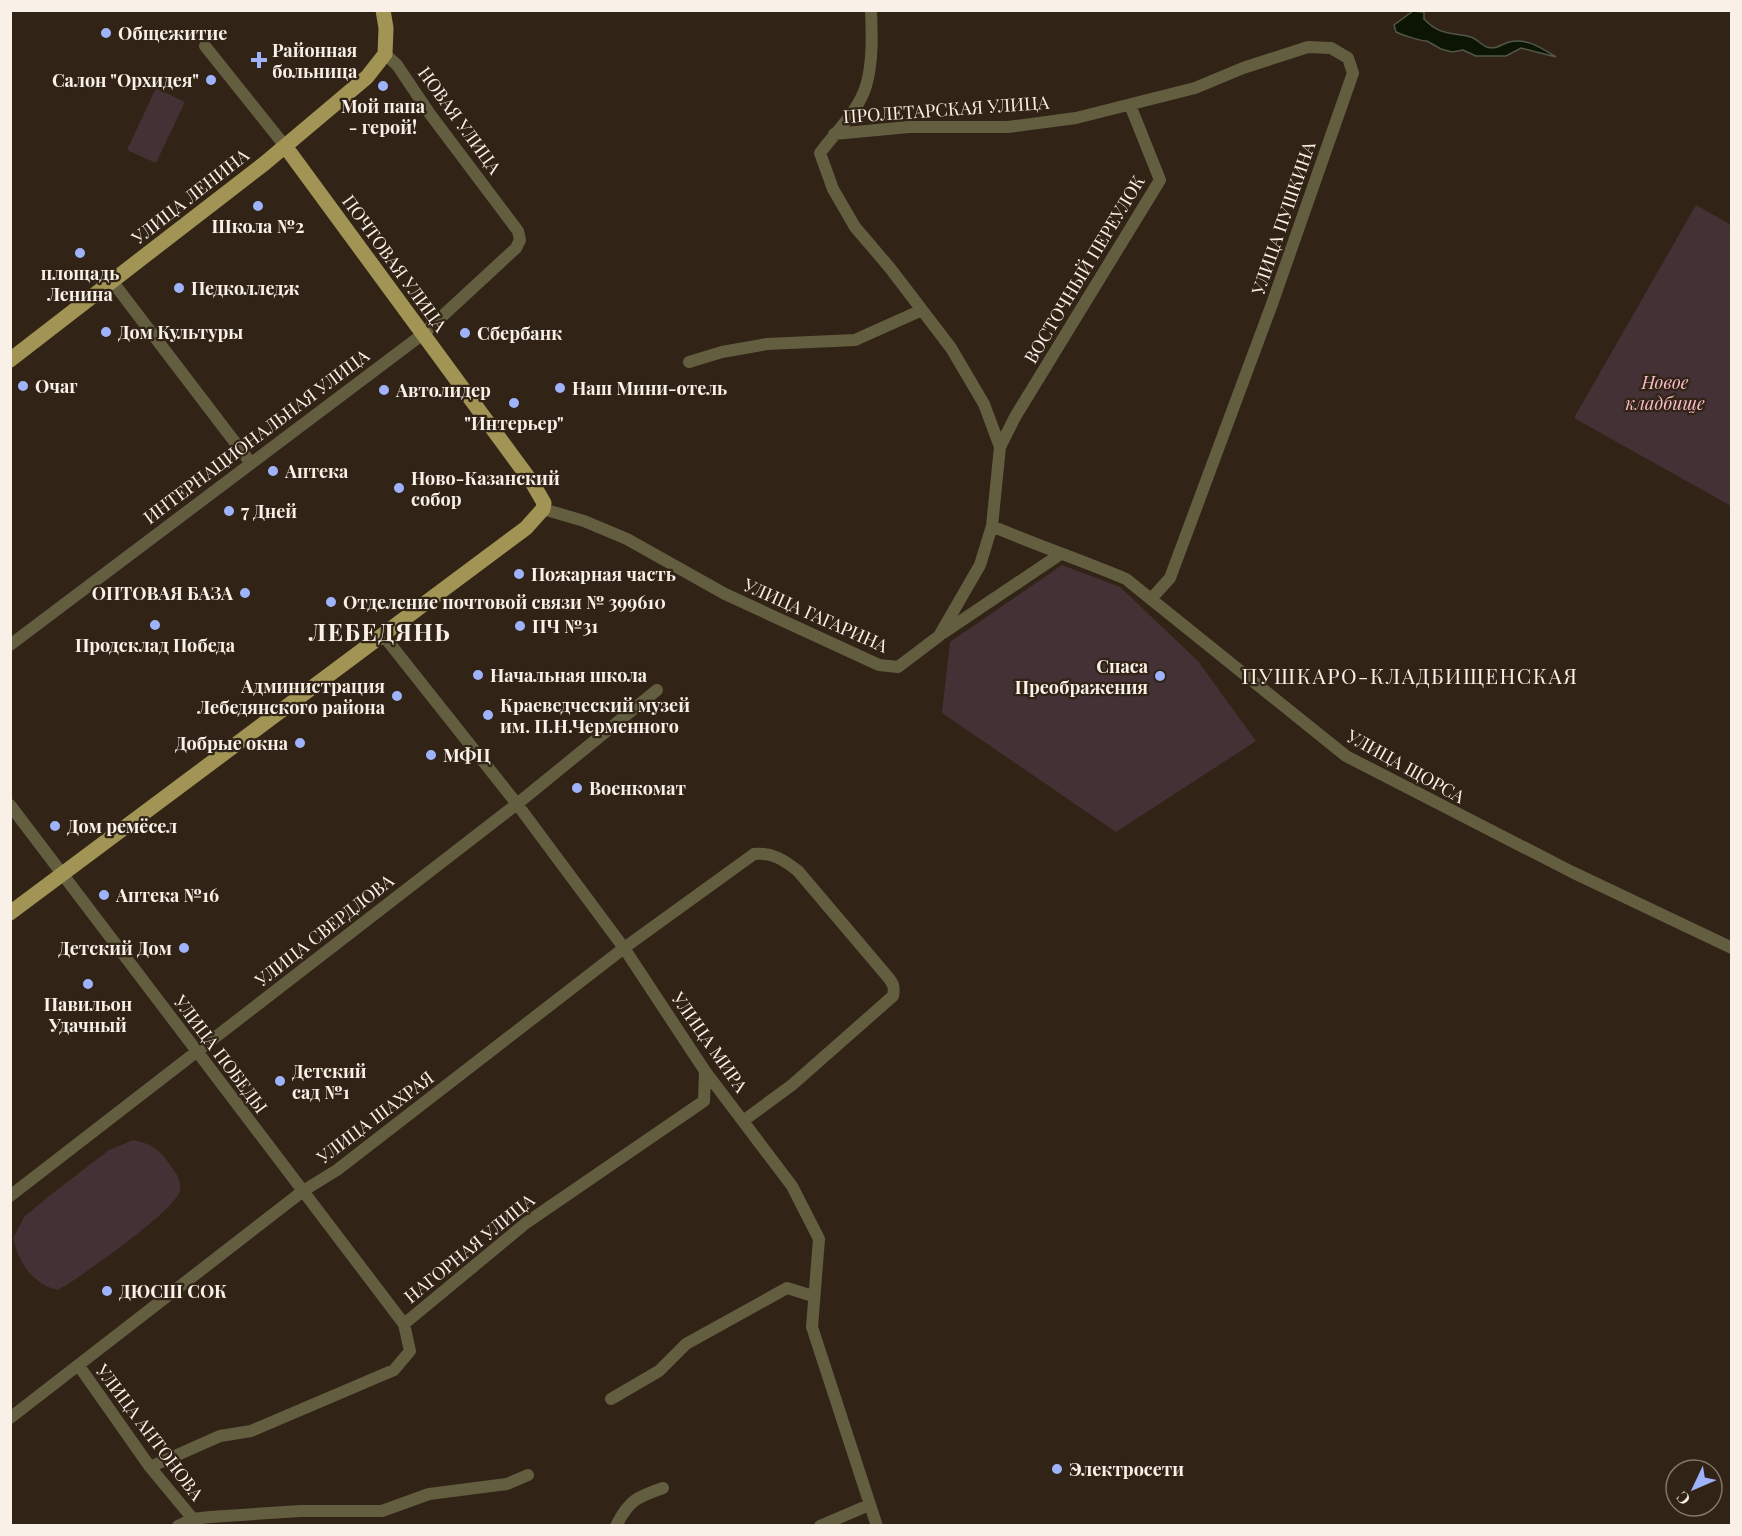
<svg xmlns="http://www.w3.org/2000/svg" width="1742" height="1536" font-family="'Playfair Display',serif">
	<rect width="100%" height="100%" fill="#312416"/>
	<path fill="#433135" d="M 156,88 L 185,102 L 156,163 L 127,150 Z
		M 1696,205 L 1731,225 L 1731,506 L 1574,418 Z
		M 1062,565 L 1120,587 L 1198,661 L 1256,741 L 1116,832 L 942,713 L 950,642 Z
		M 133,1140 C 151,1144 160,1149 170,1165 C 175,1171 182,1181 180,1190 C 176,1211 88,1270 67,1285 L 57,1290 C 32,1283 19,1263 13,1238 L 24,1217 L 53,1193 L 109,1150 Z"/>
	<path fill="#0b1502" stroke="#525747" stroke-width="1.5" d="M 1413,11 L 1424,12 L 1424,19 C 1440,36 1452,32 1471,37 C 1477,39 1481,45 1487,47 C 1496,50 1502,44 1509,42 C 1528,38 1541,48 1556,57 L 1521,48 L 1506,56 L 1476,56 L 1463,50 L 1452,52 L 1441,49 L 1427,41 C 1423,42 1400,34 1396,32 L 1394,25 Z"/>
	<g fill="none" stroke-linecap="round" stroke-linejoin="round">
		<path stroke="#645e40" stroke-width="12" d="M 205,46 L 285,146
			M 834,134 L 909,127 L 1008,127 L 1076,118 L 1195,88 L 1243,68 L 1308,47 L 1331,48 L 1348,58 L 1353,73 L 1272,304 L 1170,578 L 1151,599
			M 112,281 L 250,462
			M 689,362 L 722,352 L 767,344 L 855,340 L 922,310
			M 1000,447 L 1015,417 L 1160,180 L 1130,105
			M 543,509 L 584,521 L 627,539 L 725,594 L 879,665 L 898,667 L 939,636 L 980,565 L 992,526 L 1000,447 L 984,404 L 951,348 L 890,268 L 855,227 L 833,189 L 820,153 C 835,133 859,110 866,86 C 873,62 872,35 871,10
			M 992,526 C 1036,545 1081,560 1126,579 L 1346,756 L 1572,872 L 1732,948
			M 943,633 L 1059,555
			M 383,635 L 517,804 L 624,948 L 705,1071 L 792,1186 L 819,1239 L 812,1327 L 877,1526
			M 10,645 L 423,334 L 516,248 L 520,240 L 518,231 L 430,114 L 397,65 L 385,54
			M 10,805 L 404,1324 L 410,1351 L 394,1370 L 251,1431 L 220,1436 L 150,1467
			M 10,1196 L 517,804 L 657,690
			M 404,1324 L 526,1223 L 704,1101 L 705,1071
			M 79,1366 L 150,1467 L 193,1519
			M 611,1399 L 659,1371 L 686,1344 L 787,1288 L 813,1296
			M 10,1418 L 303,1191 L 337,1170 L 624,948 L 754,854 C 772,852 784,860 798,871 L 887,976 C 893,983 895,987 893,996 L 792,1085 L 743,1121
			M 178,1526 L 193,1519 L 210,1517 L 300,1511 L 382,1511 L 429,1494 L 507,1484 L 528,1475
			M 616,1526 C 629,1500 637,1497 663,1488
			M 820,1526 L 869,1505"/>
		<path stroke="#a19454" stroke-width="15" d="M 10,360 L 265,163 L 367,77 L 385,54 L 386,28 L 383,10
			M 10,913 L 526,528 L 543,509 L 544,503 L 533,484 L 285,146"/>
	</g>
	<g fill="#9fb3fd" stroke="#312416" stroke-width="2">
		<circle cx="106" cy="33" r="6"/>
		<path d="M256 51h6v6h6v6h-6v6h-6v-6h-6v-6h6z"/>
		<circle cx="211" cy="80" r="6"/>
		<circle cx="383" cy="86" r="6"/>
		<circle cx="258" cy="206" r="6"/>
		<circle cx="80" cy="253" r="6"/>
		<circle cx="179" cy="288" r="6"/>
		<circle cx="106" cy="332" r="6"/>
		<circle cx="465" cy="333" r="6"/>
		<circle cx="23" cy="386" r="6"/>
		<circle cx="560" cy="388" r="6"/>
		<circle cx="384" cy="390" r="6"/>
		<circle cx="514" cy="403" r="6"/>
		<circle cx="273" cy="471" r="6"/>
		<circle cx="399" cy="488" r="6"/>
		<circle cx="229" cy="511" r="6"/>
		<circle cx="519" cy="574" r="6"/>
		<circle cx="245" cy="593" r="6"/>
		<circle cx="331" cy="602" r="6"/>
		<circle cx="155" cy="625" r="6"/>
		<circle cx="520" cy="626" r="6"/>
		<circle cx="478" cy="675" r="6"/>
		<circle cx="1160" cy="676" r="6"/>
		<circle cx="397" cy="696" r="6"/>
		<circle cx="488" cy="715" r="6"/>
		<circle cx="300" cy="743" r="6"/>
		<circle cx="431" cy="755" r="6"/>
		<circle cx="577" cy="788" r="6"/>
		<circle cx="55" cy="826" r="6"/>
		<circle cx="104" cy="895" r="6"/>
		<circle cx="184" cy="948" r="6"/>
		<circle cx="88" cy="984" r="6"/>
		<circle cx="280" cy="1081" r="6"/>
		<circle cx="107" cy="1291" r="6"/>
		<circle cx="1057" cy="1469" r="6"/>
	</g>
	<g text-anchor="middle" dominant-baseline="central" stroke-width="4.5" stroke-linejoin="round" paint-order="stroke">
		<g font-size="18" font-weight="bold" fill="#f9f0e7" stroke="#312416" text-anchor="start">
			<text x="118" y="33">Общежитие</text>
			<text x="272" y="50">Районная<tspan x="272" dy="21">больница</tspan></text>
			<text x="199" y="80" text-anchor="end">Салон "Орхидея"</text>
			<text x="383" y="106" text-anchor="middle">Мой папа<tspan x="383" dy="21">- герой!</tspan></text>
			<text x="258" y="226" text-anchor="middle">Школа №2</text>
			<text x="80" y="273" text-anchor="middle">площадь<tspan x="80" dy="21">Ленина</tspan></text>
			<text x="191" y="288">Педколледж</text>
			<text x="118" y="332">Дом Культуры</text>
			<text x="477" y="333">Сбербанк</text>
			<text x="35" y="386">Очаг</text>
			<text x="572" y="388">Наш Мини-отель</text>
			<text x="396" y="390">Автолидер</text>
			<text x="514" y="423" text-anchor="middle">"Интерьер"</text>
			<text x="285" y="471">Аптека</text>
			<text x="411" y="478">Ново-Казанский<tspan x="411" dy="21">собор</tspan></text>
			<text x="241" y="511">7 Дней</text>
			<text x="531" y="574">Пожарная часть</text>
			<text x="233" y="593" text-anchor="end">ОПТОВАЯ БАЗА</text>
			<text x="343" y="602">Отделение почтовой связи № 399610</text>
			<text x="532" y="626">ПЧ №31</text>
			<text x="155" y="645" text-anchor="middle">Продсклад Победа</text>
			<text x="1148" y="666" text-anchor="end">Спаса<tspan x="1148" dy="21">Преображения</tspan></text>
			<text x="490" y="675">Начальная школа</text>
			<text x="385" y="686" text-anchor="end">Администрация<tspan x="385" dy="21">Лебедянского района</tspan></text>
			<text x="500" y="705">Краеведческий музей<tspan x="500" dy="21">им. П.Н.Черменного</tspan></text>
			<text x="288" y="743" text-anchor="end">Добрые окна</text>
			<text x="443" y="755">МФЦ</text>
			<text x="589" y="788">Военкомат</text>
			<text x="67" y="826">Дом ремёсел</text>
			<text x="116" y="895">Аптека №16</text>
			<text x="172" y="948" text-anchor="end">Детский Дом</text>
			<text x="88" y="1004" text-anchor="middle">Павильон<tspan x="88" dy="21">Удачный</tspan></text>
			<text x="292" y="1071">Детский<tspan x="292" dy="21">сад №1</tspan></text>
			<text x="119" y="1291">ДЮСШ СОК</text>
			<text x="1069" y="1469">Электросети</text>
		</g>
		<g font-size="18" fill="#f9f0e7" stroke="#312416">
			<text transform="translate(946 109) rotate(-4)">ПРОЛЕТАРСКАЯ УЛИЦА</text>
			<text transform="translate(460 120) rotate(54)">НОВАЯ УЛИЦА</text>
			<text transform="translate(190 196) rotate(-38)">УЛИЦА ЛЕНИНА</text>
			<text transform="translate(1283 218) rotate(-71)">УЛИЦА ПУШКИНА</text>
			<text transform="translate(395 263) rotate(54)">ПОЧТОВАЯ УЛИЦА</text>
			<text transform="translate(1084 269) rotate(-59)">ВОСТОЧНЫЙ ПЕРЕУЛОК</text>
			<text transform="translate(256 436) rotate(-37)">ИНТЕРНАЦИОНАЛЬНАЯ УЛИЦА</text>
			<text transform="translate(816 615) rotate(24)">УЛИЦА ГАГАРИНА</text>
			<text transform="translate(1406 766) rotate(29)">УЛИЦА ЩОРСА</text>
			<text transform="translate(324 930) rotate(-38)">УЛИЦА СВЕРДЛОВА</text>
			<text transform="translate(710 1042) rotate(55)">УЛИЦА МИРА</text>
			<text transform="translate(221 1054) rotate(53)">УЛИЦА ПОБЕДЫ</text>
			<text transform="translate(375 1117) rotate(-37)">УЛИЦА ШАХРАЯ</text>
			<text transform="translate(469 1248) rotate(-39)">НАГОРНАЯ УЛИЦА</text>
			<text transform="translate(150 1432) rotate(53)">УЛИЦА АНТОНОВА</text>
		</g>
		<g font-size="18" font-style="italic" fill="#f8bbc7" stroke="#312416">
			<text x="1665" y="382">Новое<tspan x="1665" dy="21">кладбище</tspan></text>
		</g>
		<g font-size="21" letter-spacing="1.5" fill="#f9f0e7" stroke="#312416">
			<text x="1410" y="675">ПУШКАРО-КЛАДБИЩЕНСКАЯ</text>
		</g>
		<g font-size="24" font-weight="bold" letter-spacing="1.5" fill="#f9f0e7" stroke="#312416">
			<text x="380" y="631">ЛЕБЕДЯНЬ</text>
		</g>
	</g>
	<rect width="1742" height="1536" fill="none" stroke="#f9f0e7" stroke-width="24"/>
	<g transform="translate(1694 1488) rotate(226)"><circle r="28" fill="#312416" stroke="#81766a" stroke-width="1.5"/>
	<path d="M0-4.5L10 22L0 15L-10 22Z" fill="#9fb3fd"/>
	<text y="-9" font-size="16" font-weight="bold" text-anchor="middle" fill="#f9f0e7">С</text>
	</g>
</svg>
